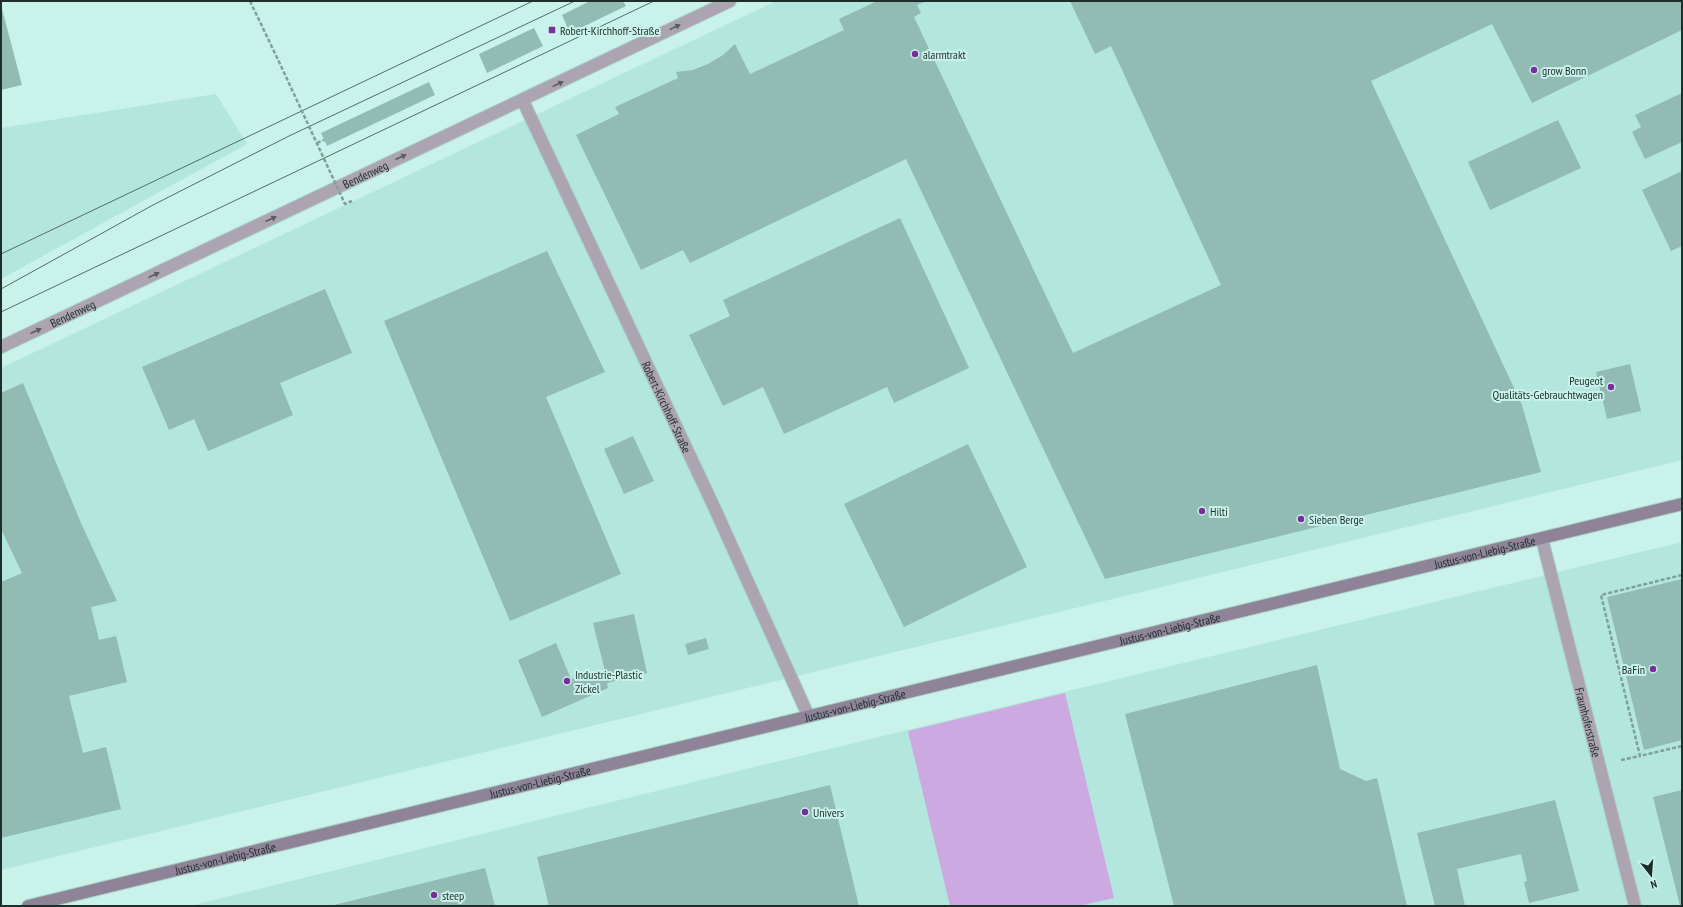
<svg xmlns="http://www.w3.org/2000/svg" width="1683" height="907" font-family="'PT Sans Narrow',sans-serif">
	<rect width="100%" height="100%" fill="#c8f2ea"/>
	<path fill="#b3e6dc" d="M 776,1 L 1682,1 L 1682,460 L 1,870 L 1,368 Z
		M 216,94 L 247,144 L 1,279 L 1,128 Z
		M 1682,542 L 1682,906 L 190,906 L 689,783 Z"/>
	<path fill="#ccaae1" d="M 1065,693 L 1114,898 L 1079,906 L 950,906 L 908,731 Z"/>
	<path fill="#92bbb3" d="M 590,1 L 623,1 L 626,6 L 570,33 L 562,15 Z
		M 877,1 L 927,1 L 917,5 L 921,13 L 914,17 L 1073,353 L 1221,285 L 1111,46 L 1095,54 L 1070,1 L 1682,1 L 1682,30 L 1532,103 L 1492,24 L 1371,81 L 1522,405 L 1541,472 L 1105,579 L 906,159 L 690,263 L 683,250 L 641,270 L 576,135 L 619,114 L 615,107 L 678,78 L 676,72 L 693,70 L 708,64 L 723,55 L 735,44 L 750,74 L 844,30 L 839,19 Z
		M 1,5 L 22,85 L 1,90 Z
		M 534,28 L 543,46 L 487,73 L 479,54 Z
		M 429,82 L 435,95 L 327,146 L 321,133 Z
		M 1682,93 L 1682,142 L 1645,159 L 1632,132 L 1641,127 L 1635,115 Z
		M 1558,120 L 1581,168 L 1490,210 L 1468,162 Z
		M 1682,171 L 1682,246 L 1671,251 L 1642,190 Z
		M 900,218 L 969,368 L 894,403 L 887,387 L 784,434 L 763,387 L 723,406 L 689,335 L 730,316 L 723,300 Z
		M 547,251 L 605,372 L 546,397 L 621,574 L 510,621 L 384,321 Z
		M 325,289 L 352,353 L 280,383 L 293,415 L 208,451 L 194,419 L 169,430 L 142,367 Z
		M 1630,364 L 1641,411 L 1607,419 L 1596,372 Z
		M 23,383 L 81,523 L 117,601 L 91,607 L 99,640 L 116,636 L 127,682 L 69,696 L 83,753 L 106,747 L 121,809 L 1,838 L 1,582 L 22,573 L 1,529 L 1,393 Z
		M 633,436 L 654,481 L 624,494 L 604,449 Z
		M 968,444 L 1027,567 L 904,627 L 844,504 Z
		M 1682,579 L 1682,740 L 1644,750 L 1607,597 Z
		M 634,614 L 647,673 L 607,683 L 608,688 L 542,717 L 518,660 L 556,643 L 571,679 L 605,671 L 593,623 Z
		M 706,638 L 709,649 L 688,655 L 685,644 Z
		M 1317,665 L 1340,769 L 1366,781 L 1377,778 L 1407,906 L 1174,906 L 1125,714 Z
		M 830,785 L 859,906 L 549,906 L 537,857 Z
		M 1682,790 L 1682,906 L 1680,906 L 1653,797 Z
		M 1555,800 L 1579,891 L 1529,903 L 1524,882 L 1527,881 L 1521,854 L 1457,869 L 1465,906 L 1435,906 L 1417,833 Z
		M 485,868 L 495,906 L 334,906 L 334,905 Z"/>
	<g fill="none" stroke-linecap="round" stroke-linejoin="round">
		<defs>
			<g id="street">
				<path id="s1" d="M 523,101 L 715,509 L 808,715"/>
				<path id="s2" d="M 1,347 L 730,1"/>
				<path id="s3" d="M 1542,539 L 1635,906"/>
			</g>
			<g id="secondary">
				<path id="s4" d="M 28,906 L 1682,504"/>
			</g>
		</defs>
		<use href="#street" stroke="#a9cfc8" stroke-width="14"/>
		<use href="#secondary" stroke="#a9cfc8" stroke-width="14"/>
		<path stroke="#81a09a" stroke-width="2.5" stroke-dasharray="4 2" stroke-linecap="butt" d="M 250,1 L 281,66
			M 317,143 L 324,140
			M 1682,575 L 1601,595 L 1640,756 L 1682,746
			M 1621,760 L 1640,756"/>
		<use href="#street" stroke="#aca4b1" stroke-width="12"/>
		<use href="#secondary" stroke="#8f8497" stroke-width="12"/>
		<path stroke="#546d68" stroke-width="1" d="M 1,254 L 533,1
			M 1,289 L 153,205 L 289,136 L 575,1
			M 1,312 L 654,1"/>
		<path stroke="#81a09a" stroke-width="2.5" stroke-dasharray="4 2" stroke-linecap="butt" d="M 281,66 L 345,204 L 352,201"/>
	</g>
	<defs><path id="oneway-solid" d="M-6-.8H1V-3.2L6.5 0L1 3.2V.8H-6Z"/></defs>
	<g fill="#575d61">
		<use href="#oneway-solid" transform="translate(675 27) rotate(-26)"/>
		<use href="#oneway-solid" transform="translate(558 84) rotate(-26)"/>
		<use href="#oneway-solid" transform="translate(401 157) rotate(-25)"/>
		<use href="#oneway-solid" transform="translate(271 219) rotate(-25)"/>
		<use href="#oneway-solid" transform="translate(154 275) rotate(-25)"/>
		<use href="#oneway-solid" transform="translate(36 331) rotate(-25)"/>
	</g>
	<g fill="#7a2d9f" stroke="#c8f2ea" stroke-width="1.5">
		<rect x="548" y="26" width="8" height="8" rx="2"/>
		<circle cx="915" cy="54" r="4"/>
		<circle cx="1534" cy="70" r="4"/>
		<circle cx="1611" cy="387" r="4"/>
		<circle cx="1202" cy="511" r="4"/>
		<circle cx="1301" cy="519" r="4"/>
		<circle cx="1653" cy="669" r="4"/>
		<circle cx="567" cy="681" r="4"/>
		<circle cx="805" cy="812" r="4"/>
		<circle cx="434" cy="895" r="4"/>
	</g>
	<g text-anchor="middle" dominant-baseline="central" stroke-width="4" stroke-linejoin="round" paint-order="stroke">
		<g font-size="12" fill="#1e2e2b" stroke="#c8f2ea" text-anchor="start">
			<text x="560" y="30">Robert-Kirchhoff-Straße</text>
			<text x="923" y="54">alarmtrakt</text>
			<text x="1542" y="70">grow Bonn</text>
			<text x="1603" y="380" text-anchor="end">Peugeot<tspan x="1603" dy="14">Qualitäts-Gebrauchtwagen</tspan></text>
			<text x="1210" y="511">Hilti</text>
			<text x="1309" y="519">Sieben Berge</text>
			<text x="1645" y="669" text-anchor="end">BaFin</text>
			<text x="575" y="674">Industrie-Plastic<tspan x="575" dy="14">Zickel</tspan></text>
			<text x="813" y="812">Univers</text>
			<text x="442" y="895">steep</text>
		</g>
		<g font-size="12" fill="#1e2e2b" stroke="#c8f2ea">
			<text stroke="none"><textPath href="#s2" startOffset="403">Bendenweg</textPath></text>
			<text stroke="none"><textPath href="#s2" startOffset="79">Bendenweg</textPath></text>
			<text stroke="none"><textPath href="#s1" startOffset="338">Robert-Kirchhoff-Straße</textPath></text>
			<text stroke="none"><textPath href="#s4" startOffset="1499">Justus-von-Liebig-Straße</textPath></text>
			<text stroke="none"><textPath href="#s4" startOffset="1175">Justus-von-Liebig-Straße</textPath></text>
			<text stroke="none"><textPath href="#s4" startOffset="851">Justus-von-Liebig-Straße</textPath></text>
			<text stroke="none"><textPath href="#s3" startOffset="189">Fraunhoferstraße</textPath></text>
			<text stroke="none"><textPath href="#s4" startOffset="527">Justus-von-Liebig-Straße</textPath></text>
			<text stroke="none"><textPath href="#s4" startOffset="203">Justus-von-Liebig-Straße</textPath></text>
		</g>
	</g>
	<rect width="1683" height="907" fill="none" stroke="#1e2e2b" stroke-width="4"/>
	<g transform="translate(1651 875) rotate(163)" stroke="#c8f2ea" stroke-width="3" paint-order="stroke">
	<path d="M0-3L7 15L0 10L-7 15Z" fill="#1e2e2b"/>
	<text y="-6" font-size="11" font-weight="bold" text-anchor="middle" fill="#1e2e2b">N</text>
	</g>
</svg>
